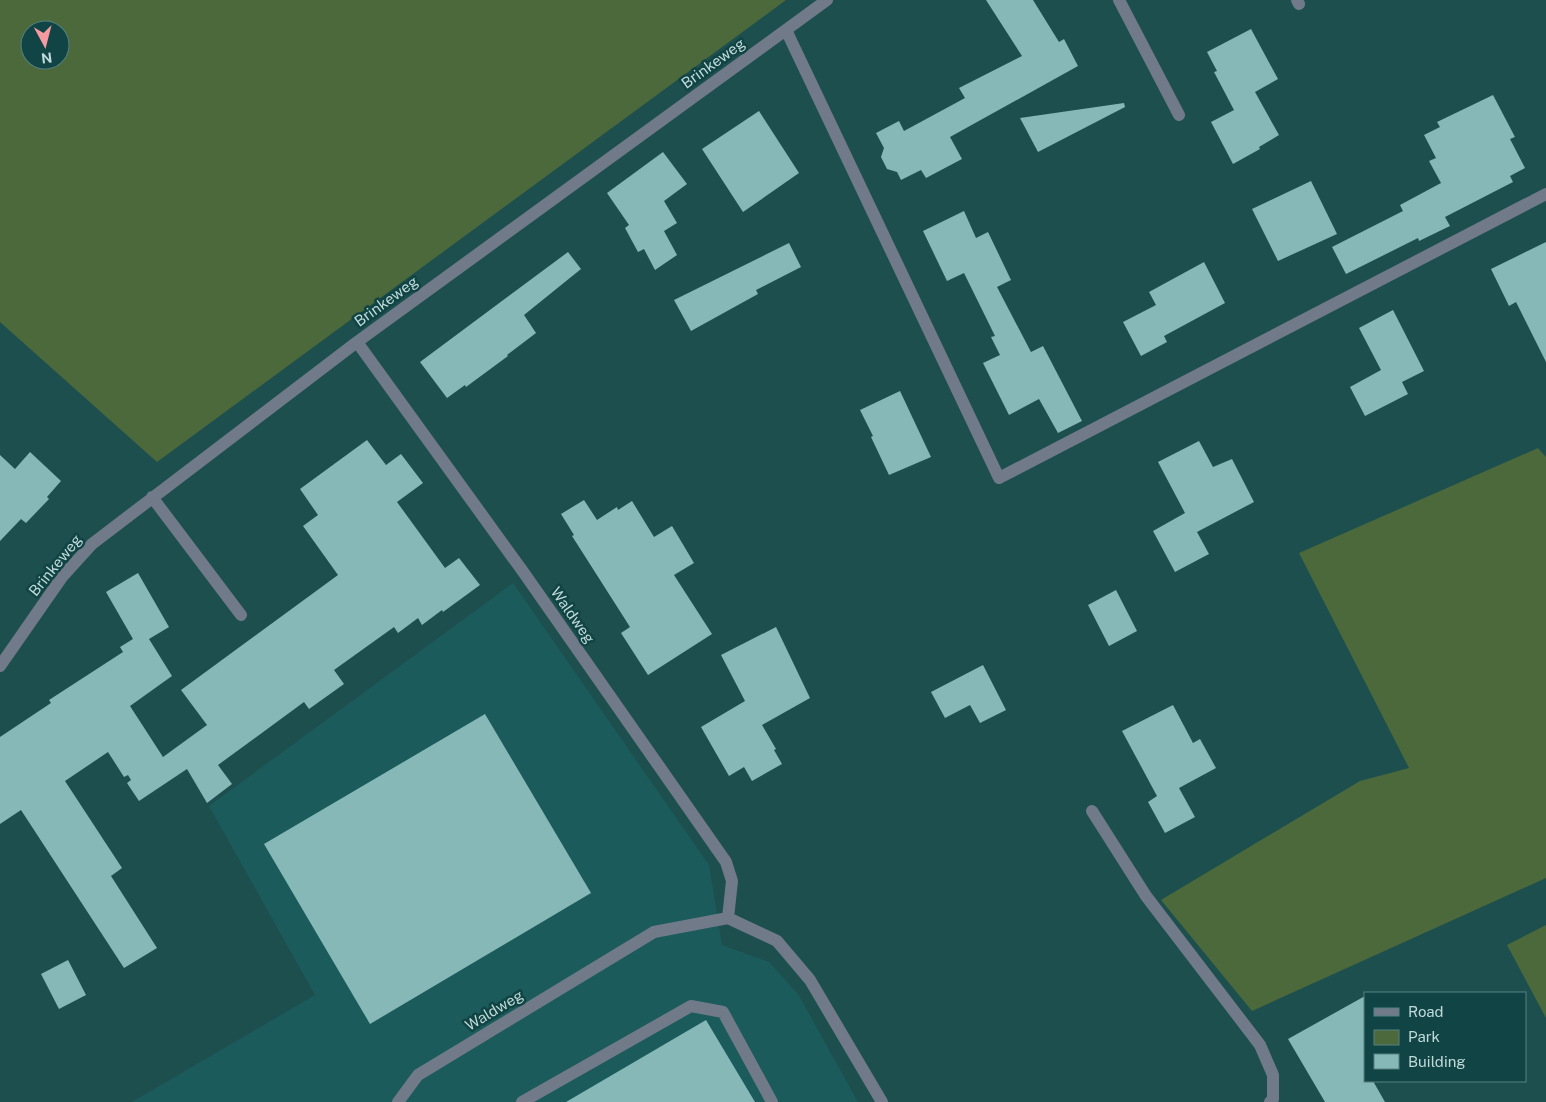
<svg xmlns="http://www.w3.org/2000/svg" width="1546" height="1102" font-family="'Public Sans',sans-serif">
	<rect width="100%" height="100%" fill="#1e4f4f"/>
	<path fill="#1b5b5b" d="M 513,583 L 709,865 L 722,945 L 769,962 L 798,994 L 858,1102 L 132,1102 L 315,995 L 209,806 Z"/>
	<path fill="#4b693b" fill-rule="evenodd" d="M 0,0 L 786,0 L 157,462 L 0,322 ZM 30,30 L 60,30 L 60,60 L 30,60 Z
		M 1538,448 L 1546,457 L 1546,878 L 1252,1011 L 1161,900 L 1360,781 L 1409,768 L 1299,553 Z
		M 1546,925 L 1546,1018 L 1507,945 Z"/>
	<path fill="#86b8b8" d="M 986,0 L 1033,0 L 1059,42 L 1064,39 L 1078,66 L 950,137 L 962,159 L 926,178 L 921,170 L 901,180 L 897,172 L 887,169 L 881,157 L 884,148 L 876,133 L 899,121 L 904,131 L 965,98 L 959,88 L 1022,56 Z
		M 1251,29 L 1278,79 L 1255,92 L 1279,135 L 1259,147 L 1260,149 L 1233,164 L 1211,122 L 1234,110 L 1214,72 L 1217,71 L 1207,52 Z
		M 1493,95 L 1515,137 L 1510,139 L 1525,168 L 1510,176 L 1513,182 L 1445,217 L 1450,226 L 1419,241 L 1418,238 L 1346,274 L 1332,247 L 1403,211 L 1400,205 L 1441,183 L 1429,161 L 1436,158 L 1424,135 L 1440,127 L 1437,122 Z
		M 1124,103 L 1125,107 L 1038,152 L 1020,118 Z
		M 759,111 L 799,173 L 743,212 L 702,149 Z
		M 663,152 L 687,184 L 664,201 L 677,223 L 664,231 L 677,255 L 655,270 L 644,249 L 638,252 L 625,228 L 629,225 L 607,193 Z
		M 1311,181 L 1337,234 L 1278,261 L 1252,209 Z
		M 964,211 L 976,238 L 988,232 L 1011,280 L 997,287 L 1031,352 L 1043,346 L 1082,421 L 1058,433 L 1039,399 L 1009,415 L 983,363 L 1000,355 L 991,337 L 995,336 L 964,273 L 947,281 L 923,231 Z
		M 1546,242 L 1546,362 L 1516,302 L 1509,306 L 1491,269 Z
		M 789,243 L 801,267 L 756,290 L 758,294 L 691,331 L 674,300 Z
		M 568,252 L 581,269 L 524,315 L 536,333 L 507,355 L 508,356 L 466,387 L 465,385 L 447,398 L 420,362 Z
		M 1204,262 L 1225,303 L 1164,336 L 1167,342 L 1141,356 L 1123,322 L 1156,305 L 1149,292 Z
		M 1393,310 L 1424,371 L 1402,382 L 1408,394 L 1365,416 L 1350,387 L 1381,370 L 1359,328 Z
		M 900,391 L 931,457 L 889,475 L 871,437 L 873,436 L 860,410 Z
		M 367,440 L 386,465 L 401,454 L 423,483 L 397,502 L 445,568 L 459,558 L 480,585 L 443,612 L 442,610 L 422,625 L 418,618 L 398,633 L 394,627 L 334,670 L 344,684 L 309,709 L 304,702 L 218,765 L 232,784 L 207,803 L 187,769 L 139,801 L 127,783 L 131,780 L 128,775 L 124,777 L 108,752 L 65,781 L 122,868 L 111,876 L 157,948 L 124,968 L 21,810 L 0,824 L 0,737 L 51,703 L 49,700 L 123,652 L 120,647 L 133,639 L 106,592 L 138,573 L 169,627 L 149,639 L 172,676 L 130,706 L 163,757 L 207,725 L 181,690 L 338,575 L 303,526 L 318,515 L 300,489 Z
		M 1199,441 L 1213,467 L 1232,459 L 1254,502 L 1197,532 L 1209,554 L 1175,572 L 1153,531 L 1185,513 L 1158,462 Z
		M 30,452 L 61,481 L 47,497 L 49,499 L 26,523 L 21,519 L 0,541 L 0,455 L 15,469 Z
		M 584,500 L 597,520 L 617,507 L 618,510 L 632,501 L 654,537 L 672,526 L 694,563 L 674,575 L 712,634 L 648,675 L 621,633 L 630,627 L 572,536 L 574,535 L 561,514 Z
		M 1116,590 L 1137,631 L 1109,646 L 1088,605 Z
		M 776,627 L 810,698 L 762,725 L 776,749 L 774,750 L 782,764 L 752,781 L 744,767 L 729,776 L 701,727 L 745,701 L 721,655 Z
		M 983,665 L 1006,710 L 980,723 L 970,705 L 945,718 L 931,692 Z
		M 1173,705 L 1193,743 L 1200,739 L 1216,768 L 1179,788 L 1195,817 L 1165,833 L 1148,802 L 1157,796 L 1122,731 Z
		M 485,714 L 591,893 L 370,1024 L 264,844 Z
		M 68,960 L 86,995 L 59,1009 L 41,974 Z
		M 1365,996 L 1365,1081 L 1373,1081 L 1385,1102 L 1325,1102 L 1288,1039 Z
		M 706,1020 L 755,1102 L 566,1102 Z"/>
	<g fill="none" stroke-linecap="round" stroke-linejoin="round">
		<path stroke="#707a88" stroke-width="12" d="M 1119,0 L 1179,115
			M 1297,0 L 1299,4
			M 786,30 L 999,478 L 1546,194
			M 357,342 L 524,573 L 726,862 L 732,881 L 728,918
			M 152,497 L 241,615
			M 0,666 L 62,577 L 92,544 L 357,342 L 827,0
			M 1092,811 L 1146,896 L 1260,1045 L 1273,1075 L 1273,1099 L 1270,1102
			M 398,1102 L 418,1075 L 654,932 L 728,918 L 777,941 L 810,980 L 882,1102
			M 522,1102 L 691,1006 L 723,1012 L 772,1102"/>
	</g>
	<g text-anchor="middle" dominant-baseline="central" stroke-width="5" stroke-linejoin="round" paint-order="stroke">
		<g font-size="15" fill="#c0d9d9" stroke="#144">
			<text transform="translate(713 63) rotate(-36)">Brinkeweg</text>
			<text transform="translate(386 301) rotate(-36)">Brinkeweg</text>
			<text transform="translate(55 565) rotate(-51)">Brinkeweg</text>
			<text transform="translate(573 615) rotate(55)">Waldweg</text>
			<text transform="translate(494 1010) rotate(-31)">Waldweg</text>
		</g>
	</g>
	<rect x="1364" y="992" width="162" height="90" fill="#114444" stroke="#578080"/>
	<rect x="1374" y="1008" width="25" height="8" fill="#707a88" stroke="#578080"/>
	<text x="1408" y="1017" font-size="15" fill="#c0d9d9">Road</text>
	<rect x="1374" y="1030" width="25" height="15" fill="#4b693b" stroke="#578080"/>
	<text x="1408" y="1042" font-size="15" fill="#c0d9d9">Park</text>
	<rect x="1374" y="1054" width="25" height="15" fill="#86b8b8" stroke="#578080"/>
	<text x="1408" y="1067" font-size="15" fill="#c0d9d9">Building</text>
	<g transform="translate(45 45) rotate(173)"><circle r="24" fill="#114444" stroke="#578080"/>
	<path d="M0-4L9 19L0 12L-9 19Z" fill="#f49aa0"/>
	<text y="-8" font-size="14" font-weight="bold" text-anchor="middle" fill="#c0d9d9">N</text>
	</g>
</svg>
